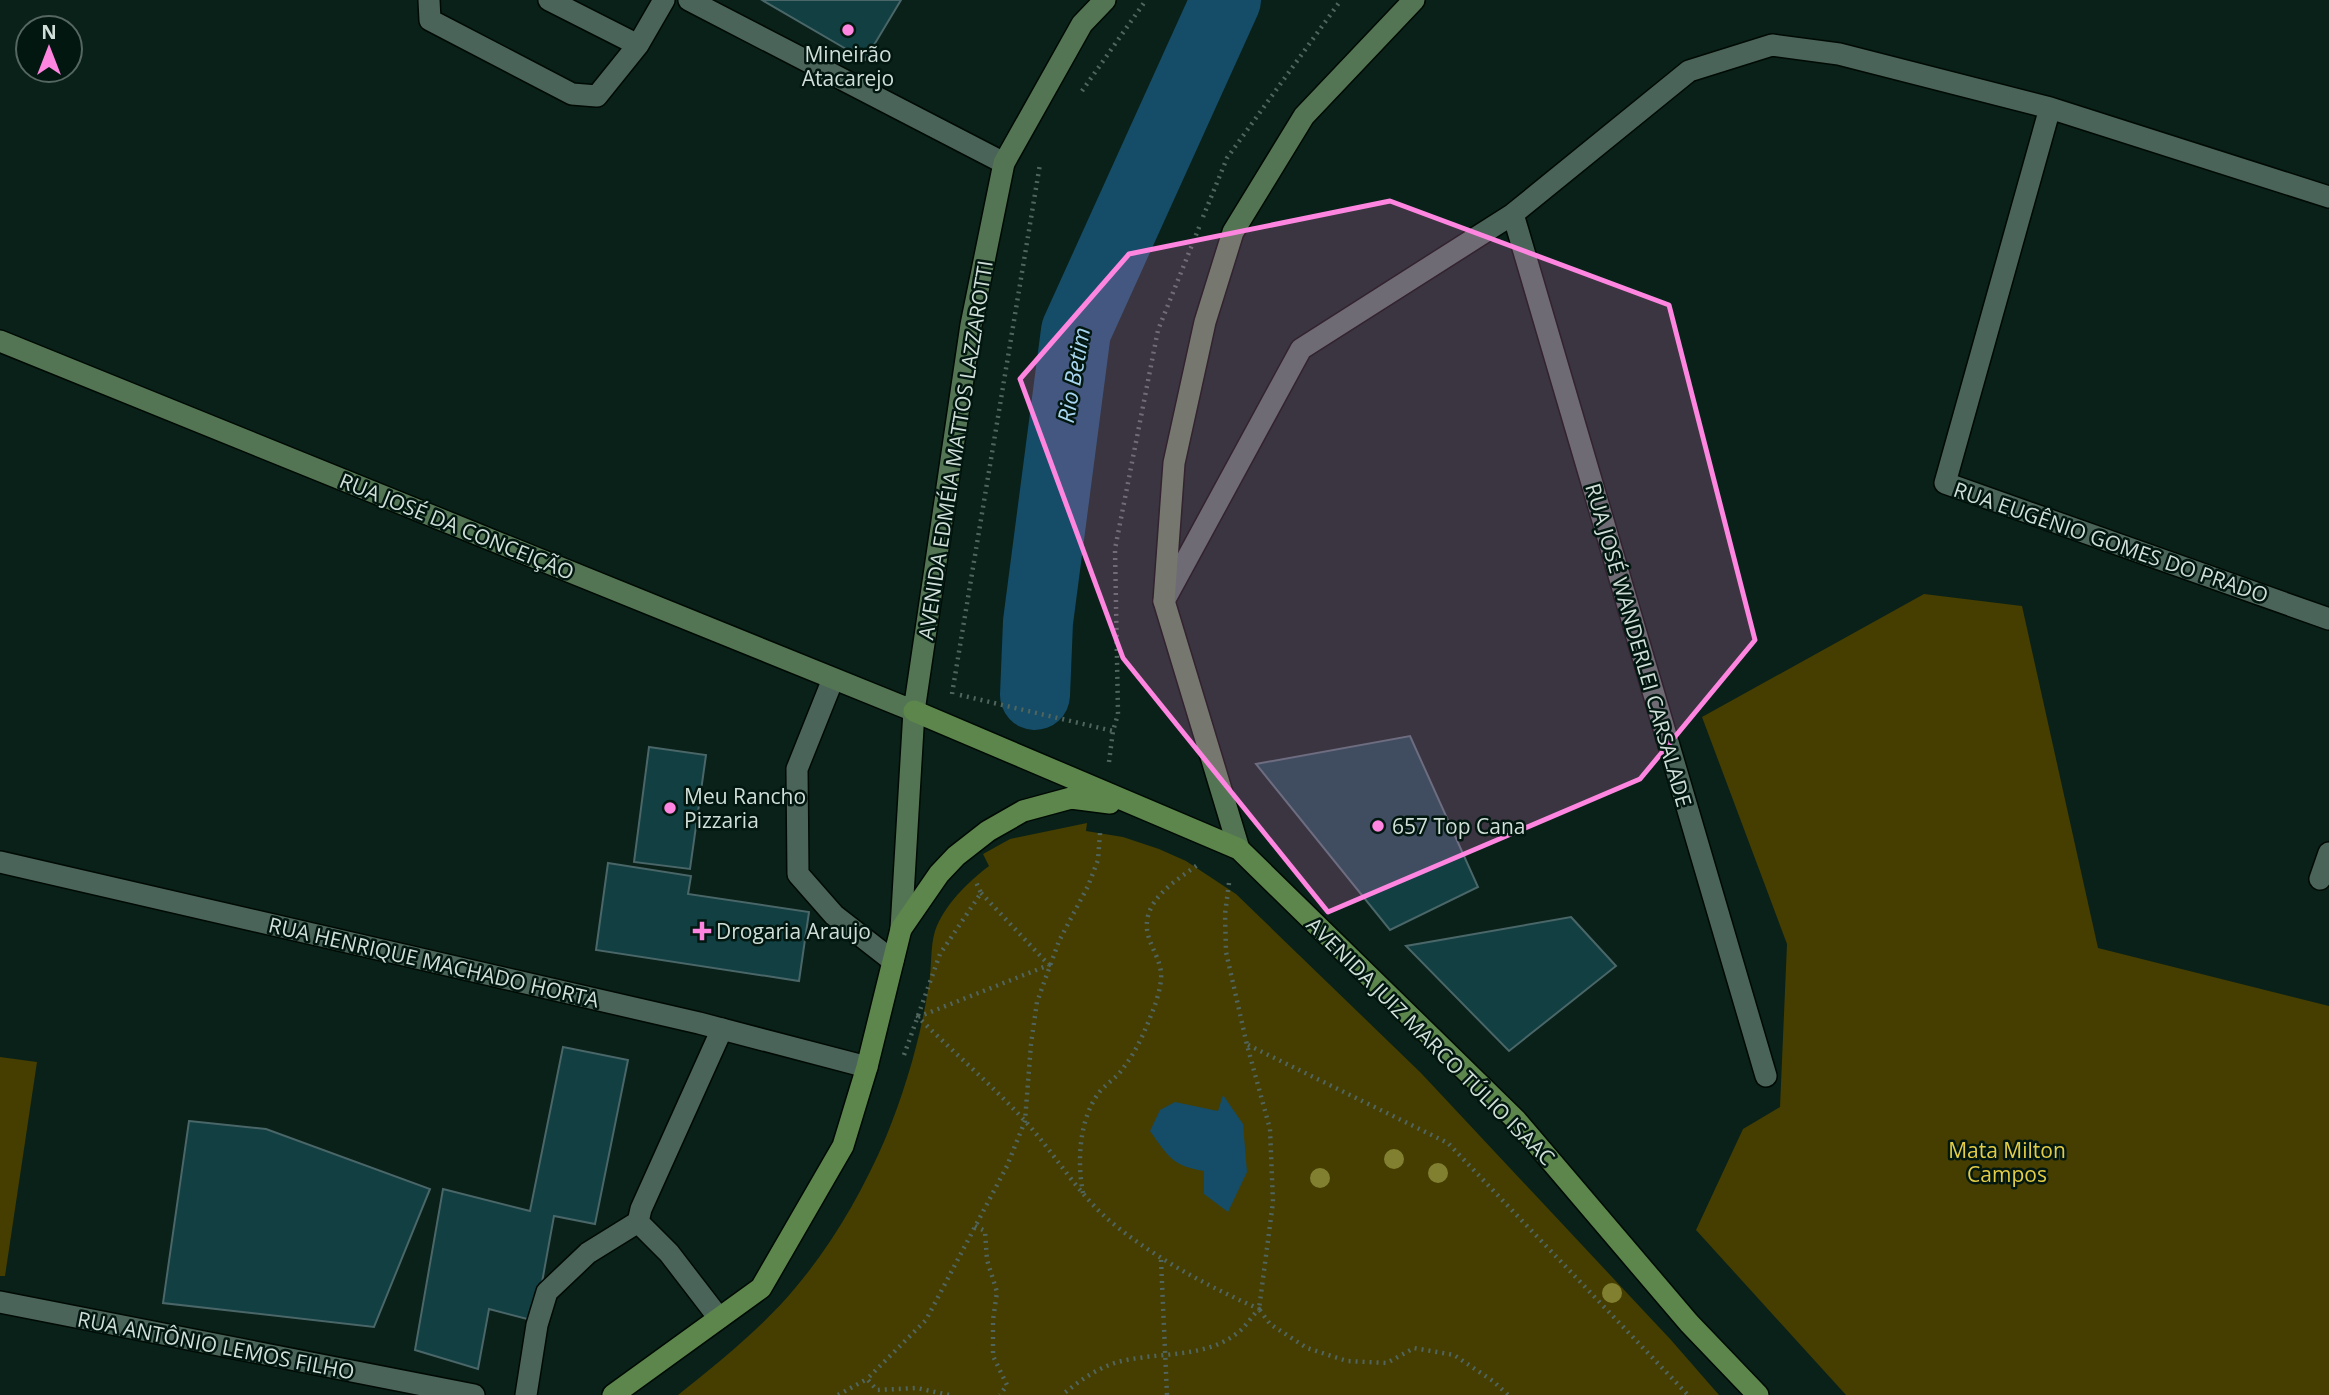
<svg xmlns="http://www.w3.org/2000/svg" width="2329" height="1395" font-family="'Open Sans',sans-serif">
	<rect width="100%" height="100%" fill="#092118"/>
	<path fill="#463d01" d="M 1924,594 L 2022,606 L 2098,948 L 2329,1006 L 2329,1395 L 1846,1395 L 1696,1230 L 1743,1129 L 1780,1107 L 1787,944 L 1702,717 Z
		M 1087,823 L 1086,831 L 1123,837 L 1159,849 L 1186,861 L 1236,894 L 1421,1073 L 1671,1340 L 1719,1395 L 678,1395 C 719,1362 762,1328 796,1287 C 833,1243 863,1191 886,1137 C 906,1088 921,1036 929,984 C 932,967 930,947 935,931 C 944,905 968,882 989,866 L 983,854 L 1010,839 Z
		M 0,1057 L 37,1062 L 5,1276 L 0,1276 Z"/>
	<path fill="#154c68" d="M 1223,1095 L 1243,1124 L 1247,1172 L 1228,1212 L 1204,1194 L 1204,1171 C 1172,1166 1168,1156 1150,1131 L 1160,1110 L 1175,1102 L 1218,1111 Z"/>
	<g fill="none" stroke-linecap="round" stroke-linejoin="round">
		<path stroke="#154c68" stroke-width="70" d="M 1035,695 L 1038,622 L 1076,331 L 1226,0"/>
	</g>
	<path fill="#113f42" stroke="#4a6668" stroke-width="2" d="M 762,0 L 901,0 L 865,60 Z
		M 1410,736 L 1478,887 L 1390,930 L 1256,764 Z
		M 649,747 L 706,755 L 690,869 L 634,862 Z
		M 608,863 L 691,876 L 688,894 L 809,912 L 799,981 L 596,950 Z
		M 1571,917 L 1616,966 L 1509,1051 L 1406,946 Z
		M 563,1047 L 628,1060 L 595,1224 L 554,1216 L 535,1321 L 489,1309 L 478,1369 L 415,1350 L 443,1189 L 530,1211 Z
		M 189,1121 L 266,1129 L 430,1189 L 374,1327 L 163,1303 Z"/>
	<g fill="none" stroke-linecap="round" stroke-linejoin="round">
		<defs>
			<path id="lane" d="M 429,0 L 430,20 L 572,94 L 597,96 L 638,45 L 664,0
				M 549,0 L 638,45
				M 833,679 L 797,769 L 798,874 L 834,915 L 893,961
				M 719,1318 L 669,1253 L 638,1222 L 641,1209 L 722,1029
				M 526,1395 L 537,1325 L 547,1292 L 588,1253 L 638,1222"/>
			<path id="street" d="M 689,0 L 1004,163
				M 2050,108 L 1945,483 L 2329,619
				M 1513,214 L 1766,1076
				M 1164,601 L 1301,349 L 1513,214 L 1689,71 L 1772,45 L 1839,54 L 2050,108 L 2329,197
				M 0,862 L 699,1023 L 867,1067
				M 2320,879 L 2329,853
				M 0,1302 L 474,1395"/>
			<path id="secondary" d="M 0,341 L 914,711
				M 1239,849 L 1164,601 L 1174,463 L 1205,322 L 1233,232 L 1304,116 L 1414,0
				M 901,929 L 914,711 L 971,325 L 1004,163 L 1082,24 L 1105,0"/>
			<path id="primary" d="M 914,711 L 1239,849 L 1516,1120 L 1689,1323 L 1758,1395
				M 613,1395 L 761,1288 L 843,1146 L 867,1067 L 901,929 L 939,874 L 956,856 L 988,831 L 1023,811 L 1071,798 L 1110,803"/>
		</defs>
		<use href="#lane" stroke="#000a04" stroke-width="24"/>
		<use href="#street" stroke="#000a04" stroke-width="24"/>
		<use href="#secondary" stroke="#000a04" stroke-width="24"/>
		<use href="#primary" stroke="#000a04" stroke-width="24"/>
		<path stroke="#50655d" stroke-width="4.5" stroke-dasharray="2 5" stroke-linecap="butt" d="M 1082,91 L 1146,0
			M 1203,217 L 1227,158 L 1341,0
			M 952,694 L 1040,164
			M 960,695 L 1113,731 L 1118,714 L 1115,549 L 1158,330 L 1200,225
			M 1109,762 L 1113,731
			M 1229,883 L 1225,914 L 1226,952 L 1247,1045 L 1270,1129 L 1273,1202 L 1259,1309 L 1270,1324 L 1307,1348 L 1347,1361 L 1387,1363 L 1414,1348 L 1454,1355 L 1493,1381 L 1508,1395
			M 981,893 L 1049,965 L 918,1017 C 953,1052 992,1085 1025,1121 C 1057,1156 1079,1197 1116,1226 C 1160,1261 1208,1286 1259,1309 C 1253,1315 1248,1323 1242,1329 C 1209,1360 1158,1351 1118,1362 C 1097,1368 1079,1381 1062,1395
			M 1248,1045 L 1448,1143 L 1688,1395
			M 904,1055 L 940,954 L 981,893 L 975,880
			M 1083,1193 C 1077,1163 1079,1120 1098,1094 C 1105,1084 1117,1078 1124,1067 C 1138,1049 1147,1026 1155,1005 C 1158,996 1162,982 1161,973 C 1159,950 1137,934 1152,906 C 1163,887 1183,876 1200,863
			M 975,1226 L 985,1231 L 987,1260 L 997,1292 L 993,1320 L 993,1356 L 1007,1385 L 1000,1395
			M 1161,1260 L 1167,1395
			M 838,1395 L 867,1379
			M 949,1395 L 917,1388 L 877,1390 L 867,1379 L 926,1320 L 1007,1166 L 1025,1121 L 1031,1044 L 1037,1002 L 1059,941 L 1088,886 L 1098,860 L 1100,833"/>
		<use href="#lane" stroke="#4b6459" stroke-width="21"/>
		<use href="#street" stroke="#4b6459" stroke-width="21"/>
		<use href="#secondary" stroke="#547553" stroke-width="21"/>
		<use href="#primary" stroke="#5d864c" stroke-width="21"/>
	</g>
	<g fill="#818031">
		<circle cx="1394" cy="1159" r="10"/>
		<circle cx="1438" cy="1173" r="10"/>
		<circle cx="1320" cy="1178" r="10"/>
		<circle cx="1612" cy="1293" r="10"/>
	</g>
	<path fill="#fe85e0" fill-opacity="0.2" stroke="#fe85e0" stroke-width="5" stroke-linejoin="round" d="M 1390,201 L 1669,305 L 1755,640 L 1640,779 L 1328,912 L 1123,658 L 1020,379 L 1129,254 Z"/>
	<g fill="#fe85e0" stroke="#021710" stroke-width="2.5">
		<circle cx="848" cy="30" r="7"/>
		<circle cx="670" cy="808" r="7"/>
		<circle cx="1378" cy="826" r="7"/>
		<path d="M698.5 920.5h7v7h7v7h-7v7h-7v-7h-7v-7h7z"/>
	</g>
	<g text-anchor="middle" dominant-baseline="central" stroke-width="5" stroke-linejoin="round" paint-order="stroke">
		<g font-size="21" fill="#d1dfd9" stroke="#021710" text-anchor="start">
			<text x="848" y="54" text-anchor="middle">Mineirão<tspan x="848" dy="24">Atacarejo</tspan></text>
			<text x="684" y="796">Meu Rancho<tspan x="684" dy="24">Pizzaria</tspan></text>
			<text x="1392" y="826">657 Top Cana</text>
			<text x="716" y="931">Drogaria Araujo</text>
		</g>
		<g font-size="21" fill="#d1dfd9" stroke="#021710">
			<text transform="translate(955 450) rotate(-81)">AVENIDA EDMÉIA MATTOS LAZZAROTTI</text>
			<text transform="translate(457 526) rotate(22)">RUA JOSÉ DA CONCEIÇÃO</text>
			<text transform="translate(2111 542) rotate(19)">RUA EUGÊNIO GOMES DO PRADO</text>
			<text transform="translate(1639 645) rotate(74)">RUA JOSÉ WANDERLEI CARSALADE</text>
			<text transform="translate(434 962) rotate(13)">RUA HENRIQUE MACHADO HORTA</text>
			<text transform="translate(1431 1041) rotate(45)">AVENIDA JUIZ MARCO TÚLIO ISAAC</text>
			<text transform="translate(216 1345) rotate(11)">RUA ANTÔNIO LEMOS FILHO</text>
		</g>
		<g font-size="21" fill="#e3cd46" stroke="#021710">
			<text x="2007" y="1150">Mata Milton<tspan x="2007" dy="24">Campos</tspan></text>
		</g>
		<g font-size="23" font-style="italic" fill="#a8d5f0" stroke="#021710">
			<text transform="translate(1073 375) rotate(-80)">Rio Betim</text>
		</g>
	</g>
	<g transform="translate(49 49)"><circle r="33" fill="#021710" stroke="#556760" stroke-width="2"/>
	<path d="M0-5L12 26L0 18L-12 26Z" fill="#fe85e0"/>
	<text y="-10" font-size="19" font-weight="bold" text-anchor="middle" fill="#d1dfd9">N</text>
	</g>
</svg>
